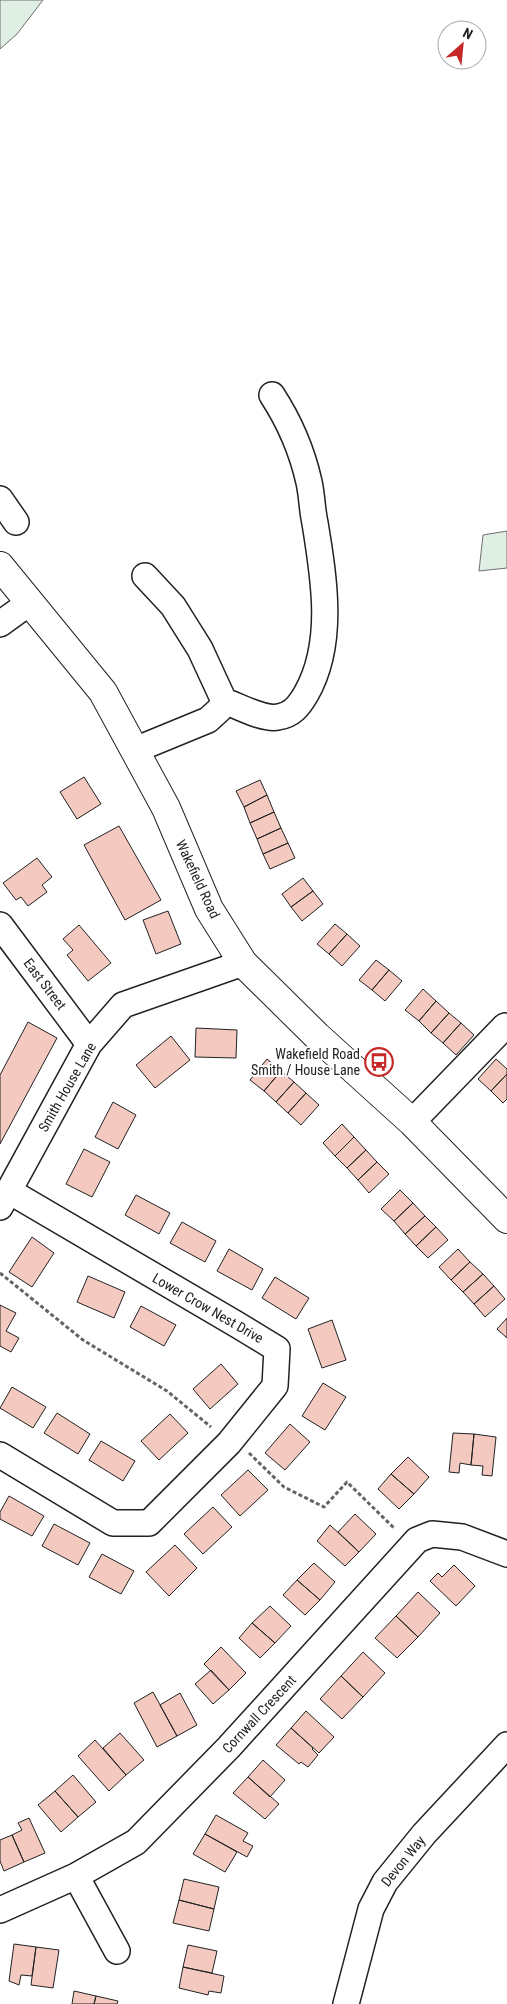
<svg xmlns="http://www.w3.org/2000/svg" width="507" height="2004" font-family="'Roboto Condensed',sans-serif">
	<rect width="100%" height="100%" fill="#fff"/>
	<path fill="#e0efe3" stroke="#6f6f6f" d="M 0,0 L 43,0 L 17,34 L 0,49 Z
		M 507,531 L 507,568 L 479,571 L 483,535 Z"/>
	<path fill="#f3c9c0" stroke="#222" d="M 84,777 L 101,804 L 77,819 L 60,792 Z
		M 260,780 L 267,795 L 244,807 L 236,791 Z
		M 267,795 L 274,812 L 250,823 L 244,807 Z
		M 274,812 L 281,828 L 257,839 L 250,823 Z
		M 119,826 L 161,900 L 125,920 L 84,845 Z
		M 281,828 L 288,843 L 263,854 L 257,839 Z
		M 288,843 L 295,858 L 270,869 L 263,854 Z
		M 37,858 L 52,877 L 42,885 L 47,892 L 28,906 L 21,897 L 16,900 L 3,883 Z
		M 303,878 L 313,891 L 291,907 L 282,894 Z
		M 313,891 L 323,904 L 302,921 L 291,907 Z
		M 168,911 L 181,944 L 156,954 L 143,920 Z
		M 335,924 L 347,934 L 329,954 L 317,944 Z
		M 79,925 L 111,963 L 88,981 L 67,955 L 73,950 L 63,939 Z
		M 347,934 L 360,946 L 342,966 L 329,954 Z
		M 376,960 L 389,970 L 372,990 L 359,980 Z
		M 389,970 L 402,981 L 385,1001 L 372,990 Z
		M 423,989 L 436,1001 L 419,1021 L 405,1010 Z
		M 436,1001 L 449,1013 L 431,1033 L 419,1021 Z
		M 449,1013 L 461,1023 L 443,1043 L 431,1033 Z
		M 28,1022 L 57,1038 L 0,1144 L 0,1075 Z
		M 461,1023 L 474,1035 L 456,1055 L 443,1043 Z
		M 196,1028 L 237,1030 L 236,1058 L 195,1057 Z
		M 171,1036 L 190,1060 L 155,1088 L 136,1065 Z
		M 267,1059 L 281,1071 L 264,1091 L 250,1080 Z
		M 496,1059 L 507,1069 L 507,1074 L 491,1091 L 478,1079 Z
		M 281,1071 L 294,1082 L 276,1102 L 264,1091 Z
		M 507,1074 L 507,1099 L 503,1103 L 491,1091 Z
		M 294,1082 L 306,1093 L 288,1113 L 276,1102 Z
		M 306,1093 L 319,1105 L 301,1125 L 288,1113 Z
		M 113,1102 L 136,1115 L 118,1149 L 95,1137 Z
		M 342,1124 L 354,1137 L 335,1156 L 323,1143 Z
		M 354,1137 L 366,1150 L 347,1168 L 335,1156 Z
		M 84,1149 L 110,1162 L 92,1197 L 66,1184 Z
		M 366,1150 L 377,1162 L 358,1180 L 347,1168 Z
		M 377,1162 L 389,1174 L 369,1193 L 358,1180 Z
		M 400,1190 L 413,1203 L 394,1221 L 381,1209 Z
		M 136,1195 L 170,1213 L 159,1234 L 125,1215 Z
		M 413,1203 L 425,1216 L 405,1234 L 394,1221 Z
		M 425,1216 L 436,1227 L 416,1246 L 405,1234 Z
		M 182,1222 L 216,1241 L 205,1262 L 170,1243 Z
		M 436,1227 L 448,1240 L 428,1258 L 416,1246 Z
		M 32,1237 L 54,1253 L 32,1287 L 9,1272 Z
		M 229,1249 L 263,1269 L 252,1290 L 217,1271 Z
		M 458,1249 L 470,1262 L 451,1280 L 439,1267 Z
		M 470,1262 L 483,1274 L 463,1292 L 451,1280 Z
		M 483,1274 L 494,1286 L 474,1304 L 463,1292 Z
		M 88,1276 L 125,1292 L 114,1318 L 77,1302 Z
		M 275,1277 L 309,1298 L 296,1319 L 262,1298 Z
		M 494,1286 L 505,1299 L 485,1317 L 474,1304 Z
		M 0,1305 L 16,1313 L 6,1331 L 19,1338 L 11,1352 L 0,1346 Z
		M 141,1306 L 176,1325 L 164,1346 L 130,1327 Z
		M 507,1318 L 507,1338 L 497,1329 Z
		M 332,1320 L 346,1360 L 322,1368 L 308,1329 Z
		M 221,1364 L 238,1384 L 210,1409 L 193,1389 Z
		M 323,1383 L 346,1397 L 325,1430 L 302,1416 Z
		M 12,1387 L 46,1407 L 33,1428 L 0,1408 Z
		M 57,1413 L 90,1434 L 78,1454 L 44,1433 Z
		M 170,1414 L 188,1433 L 159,1460 L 141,1441 Z
		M 290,1424 L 310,1442 L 285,1470 L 265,1453 Z
		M 453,1433 L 474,1434 L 471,1465 L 460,1463 L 459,1473 L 449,1472 Z
		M 474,1434 L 496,1437 L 492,1476 L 482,1475 L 483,1466 L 471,1465 Z
		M 101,1441 L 135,1461 L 123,1481 L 89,1460 Z
		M 408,1457 L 429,1477 L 414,1494 L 391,1474 Z
		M 248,1470 L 268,1490 L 240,1516 L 221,1495 Z
		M 391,1474 L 414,1494 L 399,1509 L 378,1489 Z
		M 9,1496 L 44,1516 L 32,1536 L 0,1519 L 0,1512 Z
		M 213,1507 L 232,1527 L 203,1554 L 184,1534 Z
		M 355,1514 L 376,1534 L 359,1552 L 338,1532 Z
		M 54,1524 L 90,1543 L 78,1565 L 42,1546 Z
		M 330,1525 L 359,1552 L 345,1566 L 317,1541 Z
		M 175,1545 L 197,1568 L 169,1596 L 146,1572 Z
		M 102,1554 L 134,1571 L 121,1594 L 89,1577 Z
		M 314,1563 L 335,1582 L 320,1600 L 297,1580 Z
		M 454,1565 L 475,1586 L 456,1606 L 430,1581 L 438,1573 L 442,1577 Z
		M 297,1580 L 320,1600 L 305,1615 L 283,1595 Z
		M 418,1592 L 440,1613 L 418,1637 L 396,1616 Z
		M 270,1606 L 291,1626 L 275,1643 L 252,1623 Z
		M 396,1616 L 418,1637 L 397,1658 L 375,1638 Z
		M 252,1623 L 275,1643 L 260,1658 L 239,1638 Z
		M 221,1647 L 246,1673 L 229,1690 L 204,1664 Z
		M 363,1652 L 385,1673 L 363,1697 L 341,1676 Z
		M 211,1670 L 229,1690 L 213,1704 L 195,1684 Z
		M 341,1676 L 363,1697 L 342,1719 L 320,1699 Z
		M 153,1692 L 177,1736 L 157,1747 L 134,1703 Z
		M 180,1693 L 197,1725 L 177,1736 L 160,1705 Z
		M 306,1711 L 334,1737 L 319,1753 L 291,1728 Z
		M 291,1728 L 313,1748 L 312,1749 L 318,1755 L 308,1767 L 301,1762 L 299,1764 L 276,1745 Z
		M 120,1733 L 144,1760 L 126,1775 L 103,1748 Z
		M 95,1740 L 126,1775 L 109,1791 L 78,1756 Z
		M 263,1760 L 285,1780 L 270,1797 L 248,1777 Z
		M 73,1775 L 96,1802 L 78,1817 L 55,1791 Z
		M 248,1777 L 279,1804 L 265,1819 L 233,1793 Z
		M 55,1791 L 78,1817 L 61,1832 L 38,1805 Z
		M 216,1815 L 248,1833 L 243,1841 L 253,1846 L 247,1857 L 205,1834 Z
		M 29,1818 L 45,1853 L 24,1862 L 12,1835 L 22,1830 L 18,1823 Z
		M 205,1834 L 237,1852 L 225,1872 L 193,1854 Z
		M 12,1835 L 24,1862 L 4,1871 L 0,1861 L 0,1840 Z
		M 184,1879 L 219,1887 L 214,1909 L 179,1900 Z
		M 179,1900 L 214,1909 L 209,1931 L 173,1923 Z
		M 14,1944 L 36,1947 L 32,1976 L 21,1975 L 19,1985 L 9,1981 Z
		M 188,1945 L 217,1951 L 212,1973 L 183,1967 Z
		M 36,1947 L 59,1950 L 53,1988 L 31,1985 Z
		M 183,1967 L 224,1976 L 221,1993 L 209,1991 L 208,1995 L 179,1988 Z
		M 74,1991 L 96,1996 L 94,2004 L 72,2004 Z
		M 96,1996 L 118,2001 L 117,2004 L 94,2004 Z"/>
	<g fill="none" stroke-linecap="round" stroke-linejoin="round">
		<defs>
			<path id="minor" d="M 0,499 L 16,522
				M 0,624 L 29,603
				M 224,701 C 239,706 263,720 278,717 C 292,715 299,706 306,694 C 335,644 324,578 315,523 C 312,510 312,495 309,482 C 302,451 289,421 272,395
				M 135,750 L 208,720 L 220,709 L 224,701 L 200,649 L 173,606 L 145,576
				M 0,925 L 89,1044
				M 412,1122 L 505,1026 L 507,1027
				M 0,1207 L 89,1044 L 123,1005 L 243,963
				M 0,1455 L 113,1523 L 149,1523 L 229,1443 L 275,1386 L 277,1349 L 236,1324 L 9,1191
				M 76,1876 L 117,1951
				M 0,1910 L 76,1876 L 136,1842 L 229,1747 L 417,1540 L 432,1534 L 462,1537 L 507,1554
				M 346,2004 L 371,1909 L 385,1882 L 424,1834 L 507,1745"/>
			<path id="major" d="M 0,566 L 103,692 L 166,808 L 209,909 L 243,963 L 317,1036 L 412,1122 L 507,1219"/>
		</defs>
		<use href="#minor" stroke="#222" stroke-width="28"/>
		<use href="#major" stroke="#222" stroke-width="30"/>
		<path stroke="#646464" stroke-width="3" stroke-dasharray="4 2.5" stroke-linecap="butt" d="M 0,1273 L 83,1340 L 167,1391 L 211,1427
			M 249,1453 L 284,1487 L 324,1507 L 347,1482 L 395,1529"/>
		<use href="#minor" stroke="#fff" stroke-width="25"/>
		<use href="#major" stroke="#fff" stroke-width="28"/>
	</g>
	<defs>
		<symbol id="bus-ring" viewBox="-11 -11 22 22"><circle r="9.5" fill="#fff" stroke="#c62828" stroke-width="1.5"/><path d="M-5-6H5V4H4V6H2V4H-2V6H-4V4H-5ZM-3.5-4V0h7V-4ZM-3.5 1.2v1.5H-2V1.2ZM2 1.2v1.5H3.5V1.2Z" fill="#c62828"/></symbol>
	</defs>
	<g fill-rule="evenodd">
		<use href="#bus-ring" x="363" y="1046" width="32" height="32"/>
	</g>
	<g text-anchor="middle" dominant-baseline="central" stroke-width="4" stroke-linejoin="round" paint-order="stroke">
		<g font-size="14" fill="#222" stroke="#fff">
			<text transform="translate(198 879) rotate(65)">Wakefield Road</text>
			<text transform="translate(45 984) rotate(53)">East Street</text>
			<text transform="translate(67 1087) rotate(-60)">Smith House Lane</text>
			<text transform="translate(208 1308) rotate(30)">Lower Crow Nest Drive</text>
			<text transform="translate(259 1714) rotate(-47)">Cornwall Crescent</text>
			<text transform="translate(403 1861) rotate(-51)">Devon Way</text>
		</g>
		<g font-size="14" fill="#222" stroke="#fff" text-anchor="end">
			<text x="360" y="1054">Wakefield Road<tspan x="360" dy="16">Smith / House Lane</tspan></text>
		</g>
	</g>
	<g transform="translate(462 45) rotate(27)"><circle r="24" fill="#ffffff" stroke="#a7a7a7"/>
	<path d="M0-4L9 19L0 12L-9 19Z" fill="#c62828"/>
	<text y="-8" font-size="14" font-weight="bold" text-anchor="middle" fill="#222222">N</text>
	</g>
</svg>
